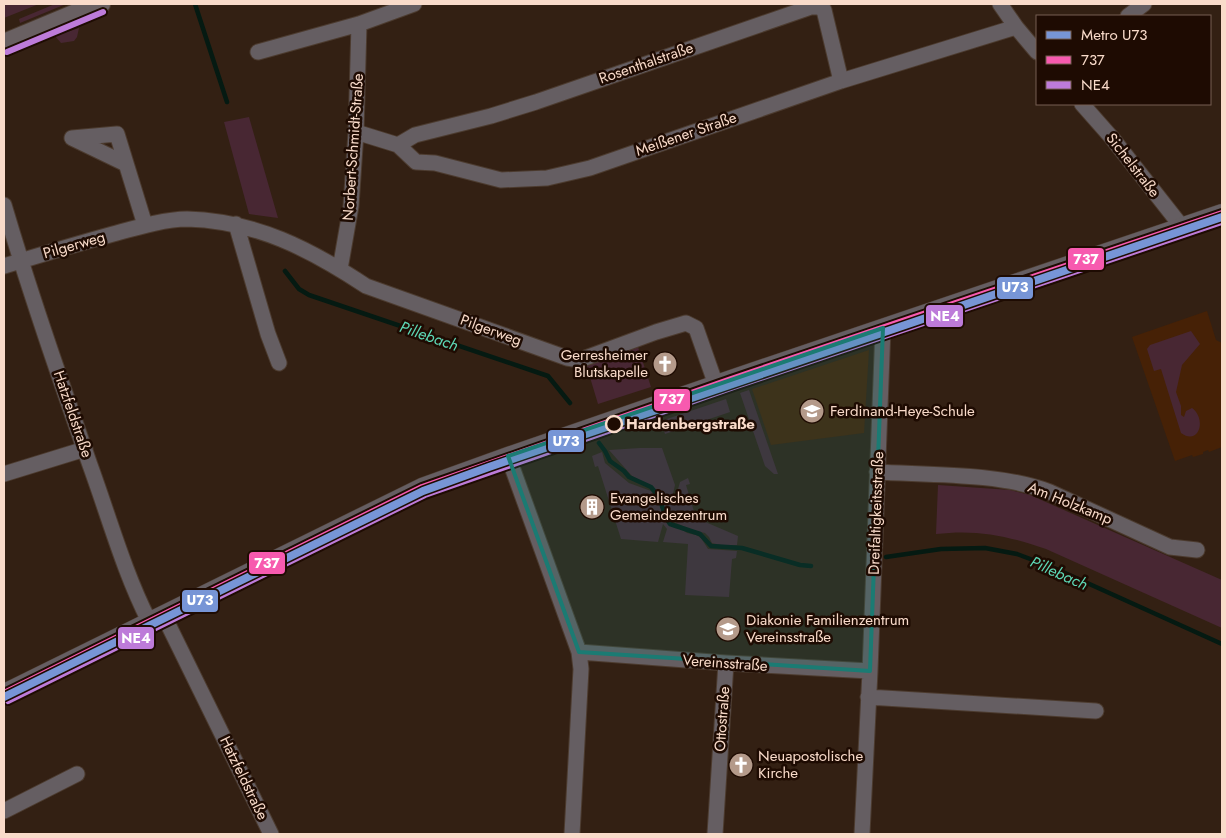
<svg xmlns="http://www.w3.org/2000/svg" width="1226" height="838" font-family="Jost,sans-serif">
	<rect width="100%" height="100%" fill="#332013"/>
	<path fill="#462106" d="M 1207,311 L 1216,340 L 1222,343 L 1222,447 L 1209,452 L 1208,450 L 1203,452 L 1203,454 L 1193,457 L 1192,455 L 1175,461 L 1132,337 Z
		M 869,350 L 864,433 L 771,445 L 752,389 Z"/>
	<path fill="#482733" d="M 4,4 L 39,4 L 4,18 Z
		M 55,4 L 66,4 L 20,23 L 19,19 Z
		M 79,28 L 77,37 L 74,41 L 61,43 L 55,36 Z
		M 249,117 L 278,218 L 249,214 L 224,122 Z
		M 1191,331 L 1200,344 L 1182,365 L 1176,392 L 1181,406 L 1181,415 L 1184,417 L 1186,411 L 1192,408 C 1207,419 1199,446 1181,433 L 1161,369 L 1154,371 L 1147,349 L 1150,345 Z
		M 638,347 L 651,387 L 598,404 L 586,364 Z
		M 749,390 L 778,474 L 774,474 L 765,466 L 740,393 Z
		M 726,399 L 730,412 L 665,434 L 661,421 Z
		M 640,448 L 662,448 L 675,485 L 672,498 L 674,504 L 680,482 L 688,478 L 690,484 L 686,485 L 696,518 L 738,536 L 737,545 L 725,546 L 712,543 L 709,537 L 705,533 L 692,530 L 676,523 L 664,507 L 658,491 L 654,488 L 632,476 L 609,450 Z
		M 602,452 L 605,463 L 629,483 L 651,491 L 660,504 L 665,519 L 669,525 L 675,528 L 681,529 L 687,533 L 696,535 L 701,538 L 708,549 L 737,551 L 736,558 L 732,559 L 729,597 L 685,595 L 688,544 L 663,542 L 667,529 L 663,524 L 658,542 L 621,539 L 598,466 L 595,467 L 592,456 Z
		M 938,485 L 1010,490 L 1030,495 L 1222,580 L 1222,628 L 1046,549 C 1008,536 977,529 936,534 Z"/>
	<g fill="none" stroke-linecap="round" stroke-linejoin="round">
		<path stroke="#051a12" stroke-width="4.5" d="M 195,4 L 227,102
			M 285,271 L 299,289 L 309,295 L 548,376 L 570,403
			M 599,443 L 605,451 L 610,461 L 624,471 L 629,477 L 651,487 L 659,497 L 666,518 L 670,524 L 700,534 L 711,546 L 742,548 L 800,565 L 811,566
			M 886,557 L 941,549 L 985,548 L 1017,554 L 1054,568 L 1222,644"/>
		<defs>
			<path id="minor" d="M 1000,4 L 1016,27 L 1037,52
				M 1128,16 L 1144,4
				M 258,52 L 359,24 L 414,4
				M 1082,104 L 1112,138 L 1182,227
				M 356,132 L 398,145 L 416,162 L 435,163 L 501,180 L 547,178 L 590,168 L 841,81 L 1016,27
				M 398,145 L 415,135 L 491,116 L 536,102 L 811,7 L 819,7 L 824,10 L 841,81
				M 126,164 L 72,138 L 117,134 L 145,225
				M 4,205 C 30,293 60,379 90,465 C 109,517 124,572 149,621
				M 236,224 L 268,334 L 279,363
				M 4,266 C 40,255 77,244 113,234 C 135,228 165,219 187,219 C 256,221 310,249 366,286 L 567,358 L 580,360 L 656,332 L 686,323 L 696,328 L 716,385
				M 340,269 L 351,206 L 356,132 L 359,24
				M 508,456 L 579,652 L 581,669 L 572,834
				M 877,472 C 932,475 1000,473 1050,492 L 1170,547 L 1197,550
				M 4,474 L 85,449
				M 163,614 L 271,834
				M 579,652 L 726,663 L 870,671
				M 868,697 L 1096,711
				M 4,811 L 77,774
				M 715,834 L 726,663
				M 862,834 L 870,671 L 883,328"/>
			<path id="tertiary" d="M 4,693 L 422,487 L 508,456 L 731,379 L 1222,213"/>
			<path id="secondary" d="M 4,44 L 100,4"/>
		</defs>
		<use href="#minor" stroke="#4c3b2f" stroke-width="17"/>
		<use href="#tertiary" stroke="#4c3b2f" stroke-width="19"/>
		<use href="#secondary" stroke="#4c3b2f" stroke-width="22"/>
		<use href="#minor" stroke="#655e62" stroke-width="15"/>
		<use href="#tertiary" stroke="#655e62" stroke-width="18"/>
		<use href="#secondary" stroke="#696062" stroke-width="20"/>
		<defs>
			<path id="bus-1" d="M 4,693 L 422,487 L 731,379 L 1222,213"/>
			<path id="bus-2" d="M 7,52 L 103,12
				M 8,701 L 425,495 L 734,387 L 1222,222"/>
		</defs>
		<use href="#bus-1" stroke="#1e0b02" stroke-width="10"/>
		<use href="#bus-2" stroke="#1e0b02" stroke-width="10"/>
		<use href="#bus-1" stroke="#f75aaf" stroke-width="6"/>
		<use href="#bus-2" stroke="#bd7bd9" stroke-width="6"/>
		<defs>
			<path id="metro-1" d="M 4,697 L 423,491 L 489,467 L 1222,217"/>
		</defs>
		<use href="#metro-1" stroke="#1e0b02" stroke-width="11"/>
		<use href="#metro-1" stroke="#7795d6" stroke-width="8"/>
	</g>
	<path fill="#1b7b73" fill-opacity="0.2" stroke="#1b7b73" stroke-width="4" stroke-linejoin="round" d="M 883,328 L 870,671 L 579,652 L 508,456 Z"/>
	<defs>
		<symbol id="church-disc" viewBox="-11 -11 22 22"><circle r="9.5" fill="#b49a8a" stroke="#1e0b02"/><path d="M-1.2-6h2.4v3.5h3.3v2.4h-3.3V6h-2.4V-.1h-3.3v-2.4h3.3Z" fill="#fff"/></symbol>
		<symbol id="school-disc" viewBox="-11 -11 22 22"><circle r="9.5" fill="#b49a8a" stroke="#1e0b02"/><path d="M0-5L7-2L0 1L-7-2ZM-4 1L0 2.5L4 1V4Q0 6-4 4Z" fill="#fff"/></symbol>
		<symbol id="building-disc" viewBox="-11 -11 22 22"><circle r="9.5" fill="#b49a8a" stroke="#1e0b02"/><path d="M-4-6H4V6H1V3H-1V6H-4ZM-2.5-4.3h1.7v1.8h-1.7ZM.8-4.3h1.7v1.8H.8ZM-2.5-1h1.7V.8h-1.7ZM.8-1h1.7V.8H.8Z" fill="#fff"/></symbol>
	</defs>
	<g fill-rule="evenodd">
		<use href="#church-disc" x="651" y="350" width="28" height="28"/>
		<use href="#school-disc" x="798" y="397" width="28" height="28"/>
		<use href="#building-disc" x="578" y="493" width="28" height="28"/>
		<use href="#school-disc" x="714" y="615" width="28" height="28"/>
		<use href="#church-disc" x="727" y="751" width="28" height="28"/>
	</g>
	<circle fill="#1e0b02" stroke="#f9dbca" stroke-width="2.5" cx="614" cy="424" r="8"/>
	<g text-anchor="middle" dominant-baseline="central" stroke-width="5" stroke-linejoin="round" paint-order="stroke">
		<g font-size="15" fill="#f9dbca" stroke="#1e0b02">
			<text transform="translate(646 63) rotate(-19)">Rosenthalstraße</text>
			<text transform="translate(686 134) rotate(-19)">Meißener Straße</text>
			<text transform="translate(353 147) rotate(-86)">Norbert-Schmidt-Straße</text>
			<text transform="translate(1133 165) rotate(52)">Sichelstraße</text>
			<text transform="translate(74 245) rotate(-16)">Pilgerweg</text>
			<text transform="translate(491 330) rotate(20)">Pilgerweg</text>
			<text transform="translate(73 414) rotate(71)">Hatzfeldstraße</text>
			<text transform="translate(1070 503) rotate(22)">Am Holzkamp</text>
			<text transform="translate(876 513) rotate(-88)">Dreifaltigkeitsstraße</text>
			<text transform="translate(725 663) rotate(4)">Vereinsstraße</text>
			<text transform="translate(722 719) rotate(-86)">Ottostraße</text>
			<text transform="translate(244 778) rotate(64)">Hatzfeldstraße</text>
		</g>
		<g font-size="15" fill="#f9dbca" stroke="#1e0b02" text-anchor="start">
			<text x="648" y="355" text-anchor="end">Gerresheimer<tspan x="648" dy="17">Blutskapelle</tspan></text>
			<text x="830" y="411">Ferdinand-Heye-Schule</text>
			<text x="610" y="498">Evangelisches<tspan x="610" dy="17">Gemeindezentrum</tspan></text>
			<text x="746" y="620">Diakonie Familienzentrum<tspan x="746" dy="17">Vereinsstraße</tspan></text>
			<text x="758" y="756">Neuapostolische<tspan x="758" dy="17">Kirche</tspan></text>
		</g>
		<g font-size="15" font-weight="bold" fill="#f9dbca" stroke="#1e0b02" text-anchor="start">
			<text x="626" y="424">Hardenbergstraße</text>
		</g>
		<g font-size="16" font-style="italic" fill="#5dd7b5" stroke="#1e0b02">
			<text transform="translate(429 336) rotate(19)">Pillebach</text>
			<text transform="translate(1059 573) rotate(24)">Pillebach</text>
		</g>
	</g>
	<g stroke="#1e0b02" stroke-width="2">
		<rect x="1067" y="247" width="38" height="24" rx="5" fill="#f75aaf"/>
		<rect x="996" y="276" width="38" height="24" rx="5" fill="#7795d6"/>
		<rect x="925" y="304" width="39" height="24" rx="5" fill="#bd7bd9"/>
		<rect x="653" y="388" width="38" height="24" rx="5" fill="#f75aaf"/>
		<rect x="547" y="429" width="38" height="24" rx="5" fill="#7795d6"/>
		<rect x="248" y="551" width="38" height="24" rx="5" fill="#f75aaf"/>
		<rect x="181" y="589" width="38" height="24" rx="5" fill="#7795d6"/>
		<rect x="117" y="626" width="38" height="24" rx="5" fill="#bd7bd9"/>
	</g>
	<g font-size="14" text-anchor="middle" font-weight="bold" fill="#fff">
		<text x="1086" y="264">737</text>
		<text x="1015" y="292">U73</text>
		<text x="945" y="321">NE4</text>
		<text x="672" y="404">737</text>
		<text x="566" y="446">U73</text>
		<text x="267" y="568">737</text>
		<text x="200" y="605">U73</text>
		<text x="136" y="643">NE4</text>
	</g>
	<rect width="1226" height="838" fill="none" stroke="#f9dbca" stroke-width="10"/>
	<rect x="1036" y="15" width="175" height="90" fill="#1e0b02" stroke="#765e52"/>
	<rect x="1046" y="31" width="25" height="8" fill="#7795d6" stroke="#765e52"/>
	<text x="1081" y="40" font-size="15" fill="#f9dbca">Metro U73</text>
	<rect x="1046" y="56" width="25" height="8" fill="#f75aaf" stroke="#765e52"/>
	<text x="1081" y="65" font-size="15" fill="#f9dbca">737</text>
	<rect x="1046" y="81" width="25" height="8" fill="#bd7bd9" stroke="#765e52"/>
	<text x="1081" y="90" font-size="15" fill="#f9dbca">NE4</text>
</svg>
